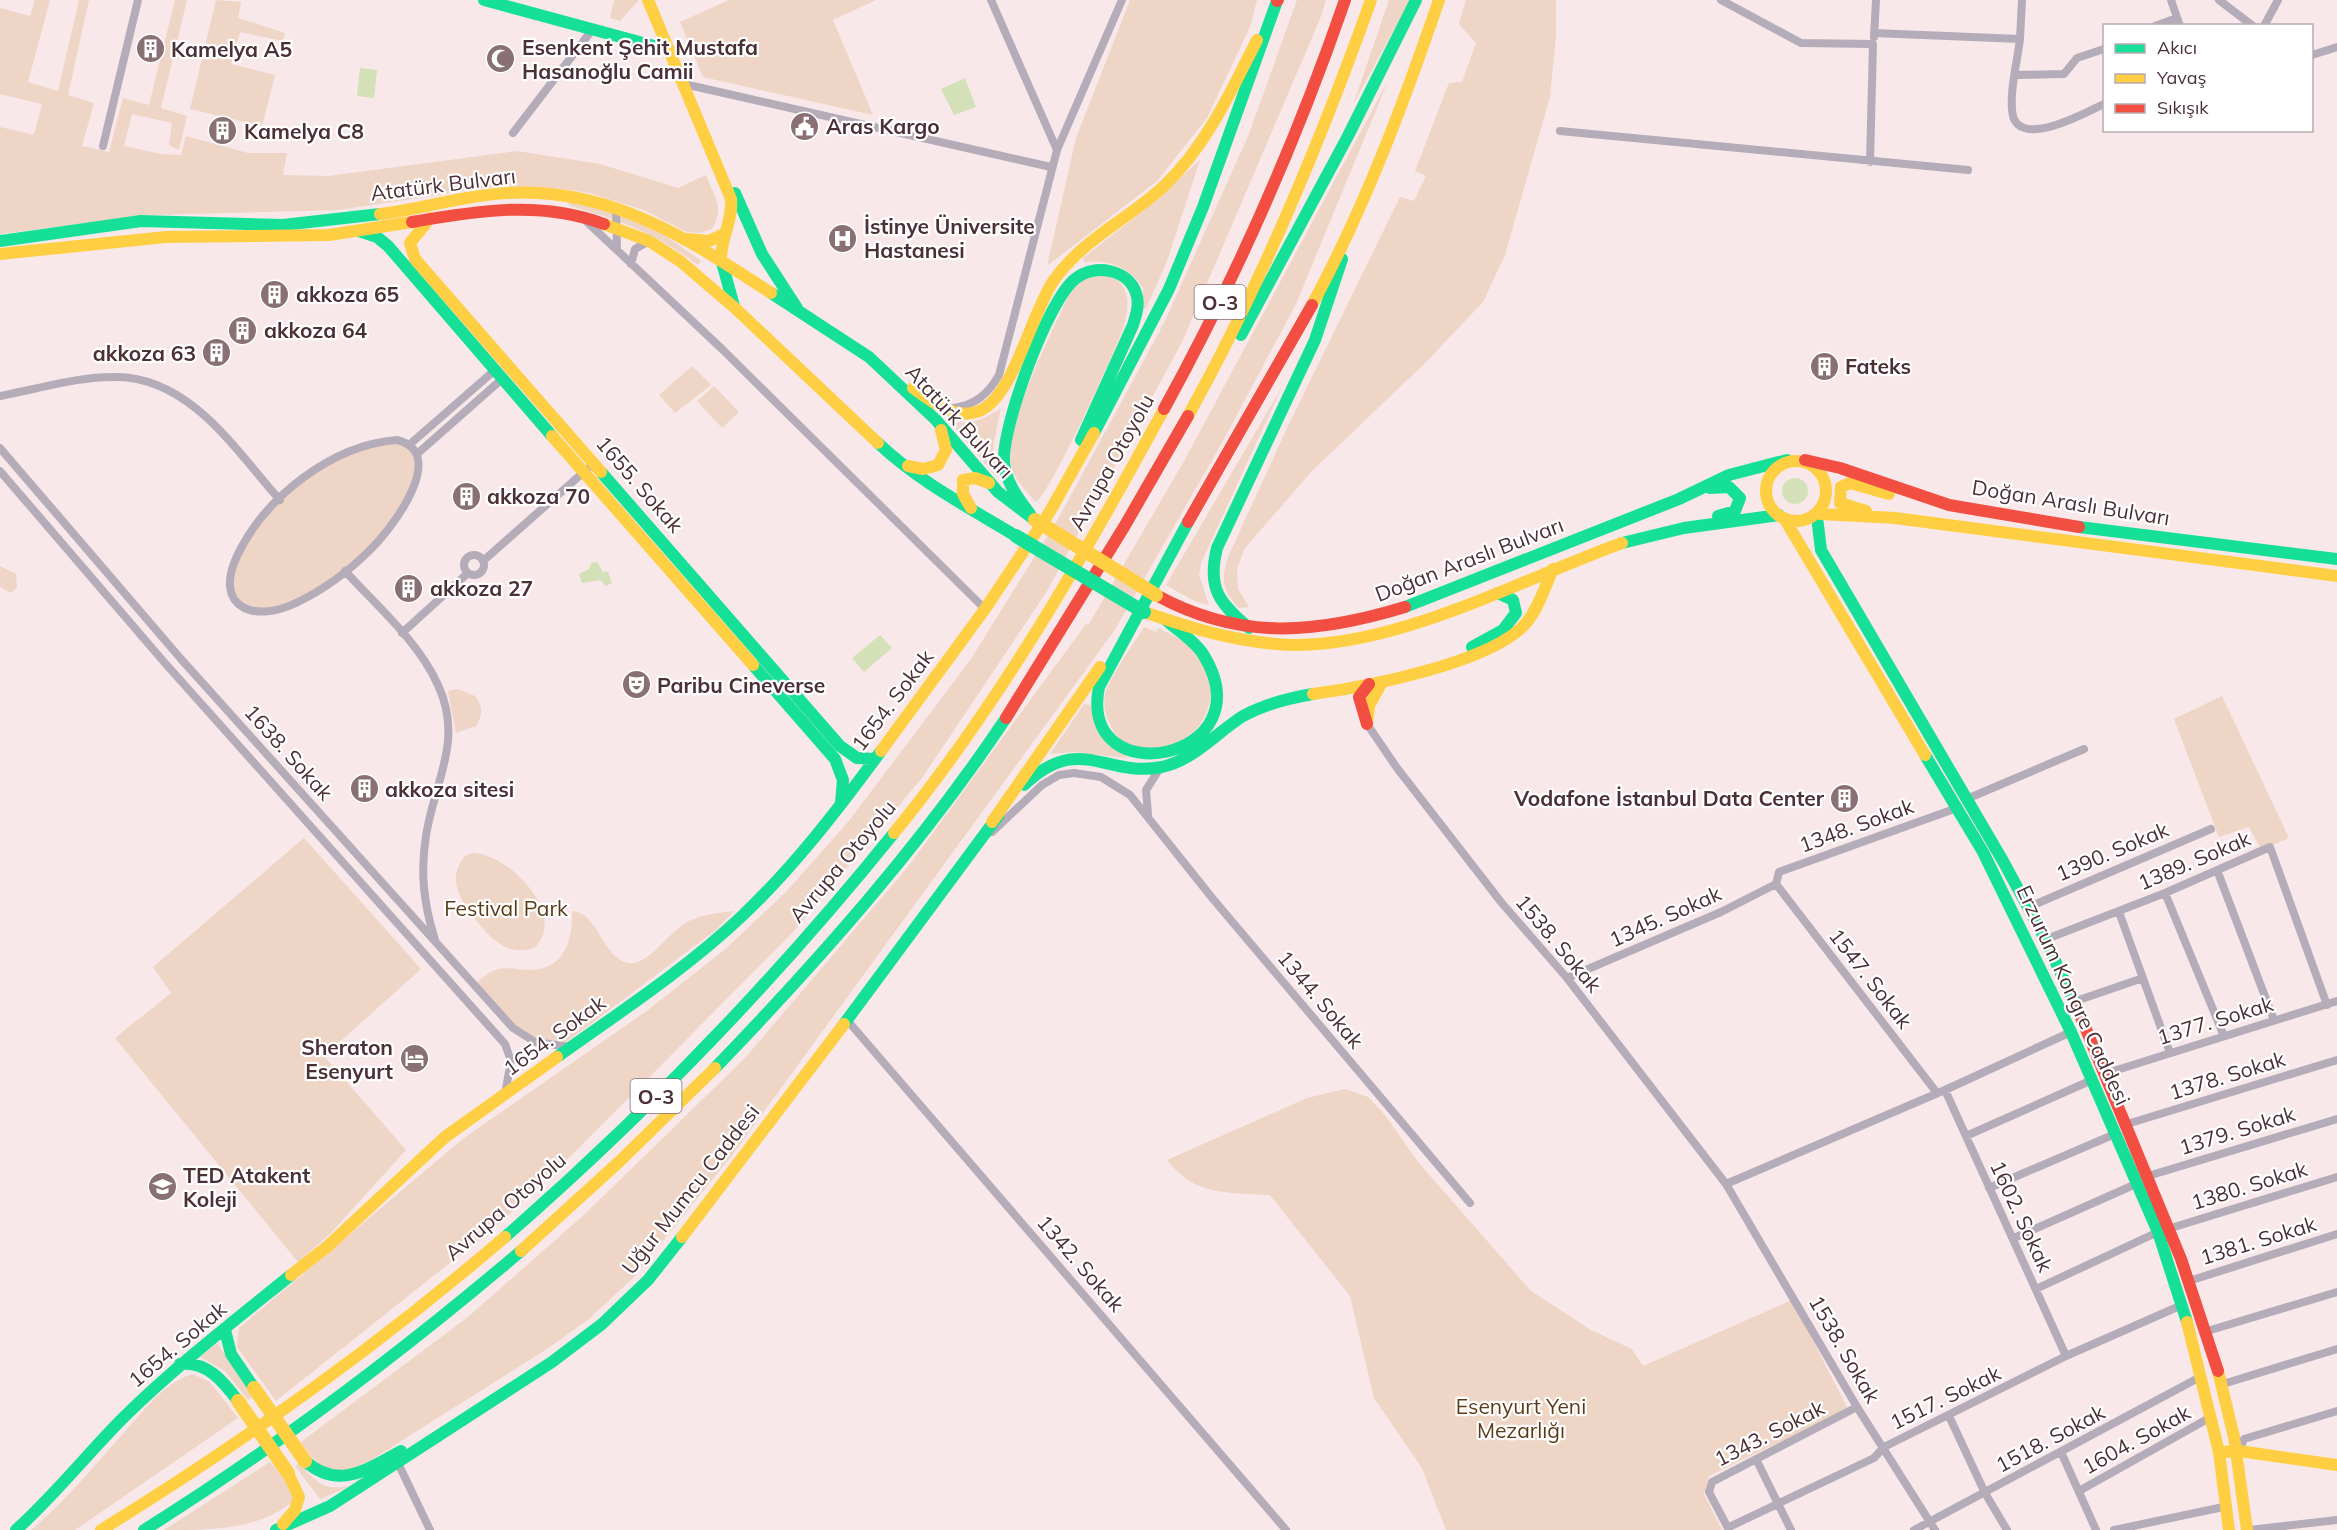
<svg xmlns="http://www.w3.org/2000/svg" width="2337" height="1530" font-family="Mulish,sans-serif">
	<rect width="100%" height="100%" fill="#f8e8ea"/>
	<path fill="#eed5c5" d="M 35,0 L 50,0 L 28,82 L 58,91 L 79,0 L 89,0 L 68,95 L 94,103 L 82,146 L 109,152 L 123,98 L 149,105 L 175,0 L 187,0 L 161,108 L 187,116 L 179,150 L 169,145 L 172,123 L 132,114 L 124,146 L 161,154 L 181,155 L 186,136 L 248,153 L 287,153 L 283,175 L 328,176 L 517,151 L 600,164 L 678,188 L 706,175 C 714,196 725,208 712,229 L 700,233 L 687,232 L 644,210 L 589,193 L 563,189 L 500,186 L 338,210 L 149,215 L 0,234 L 0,127 L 34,135 L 42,104 L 0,94 L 0,8 L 30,16 Z
		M 216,0 L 241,2 L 238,18 L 285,33 L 283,41 L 240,32 L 231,64 L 275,75 L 262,126 L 190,109 Z
		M 614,0 L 638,0 L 638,1 L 620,21 L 610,18 Z
		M 729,0 L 876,0 L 833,20 L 873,115 L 703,77 L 680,22 Z
		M 1130,0 L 1257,0 L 1250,27 L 1207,118 L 1157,181 L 1047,266 L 1076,138 Z
		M 1297,0 L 1326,0 L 1320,19 L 1182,342 L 1047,591 L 922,778 L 794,931 L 573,1154 L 500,1223 L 276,1401 L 237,1347 L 239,1328 L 464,1138 L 648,1010 L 723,951 L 785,893 L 848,822 L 971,659 L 1058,519 L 1164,323 L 1249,134 Z
		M 1389,0 L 1410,0 L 1353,105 Z
		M 1466,0 L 1556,0 L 1556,36 L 1550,97 L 1505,255 L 1483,302 L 1425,363 L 1312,471 L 1245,548 L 1237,568 L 1238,589 L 1249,607 L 1239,608 C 1222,590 1221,580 1228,557 L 1289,424 L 1400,197 L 1414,201 L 1426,176 L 1415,171 L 1449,83 L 1462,82 L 1476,43 L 1459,24 Z
		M 1388,81 L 1296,304 L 1222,443 L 1114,631 L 733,1154 L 634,1277 L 590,1318 L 550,1347 L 371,1460 C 335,1477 324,1477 301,1442 L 468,1317 L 585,1214 L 745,1058 L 907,868 L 1086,624 L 1089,624 L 1183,463 Z
		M 1200,160 L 1166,264 L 1146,308 L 1143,309 L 1143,288 C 1129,267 1110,259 1084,262 L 1083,258 L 1143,211 Z
		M 567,202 C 613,201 666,234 701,261 L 698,265 C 656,234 621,220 570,206 Z
		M 1091,274 C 1104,275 1117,275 1124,288 C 1130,300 1127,316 1123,328 C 1115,352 1050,494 1036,502 C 1028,493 1015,480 1012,469 C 1001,428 1051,336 1068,296 L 1078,283 Z
		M 692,366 L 711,385 L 675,413 L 659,395 Z
		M 714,386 L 739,412 L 722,428 L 697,401 Z
		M 1282,387 L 1201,563 L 1199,575 L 1209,605 L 1194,601 L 1166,585 Z
		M 1001,408 L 993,446 L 998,474 L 996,476 L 949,421 C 970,425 984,420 1001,408 Z
		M 404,442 L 419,467 L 396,518 L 345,571 L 283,609 L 243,607 L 230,582 L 247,538 L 292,489 L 348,451 Z
		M 0,566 L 16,574 L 17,587 L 11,593 L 0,587 Z
		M 1144,627 L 1156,632 L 1158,628 C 1169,634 1181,638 1190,647 C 1232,686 1205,752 1147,748 C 1132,747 1120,743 1113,730 C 1106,718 1103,709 1105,695 C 1107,681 1135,642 1144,627 Z
		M 458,689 L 475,696 C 483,706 483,715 476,726 L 456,733 L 448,691 Z
		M 2222,696 L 2289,838 L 2273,845 L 2260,847 L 2249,827 L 2219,837 L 2174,719 Z
		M 1084,704 L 1091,705 L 1107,742 L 1128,758 L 1073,752 L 1050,754 Z
		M 304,838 L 421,969 L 324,1056 L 406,1150 L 329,1235 L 298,1262 L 115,1038 L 171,993 L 153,967 Z
		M 473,853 C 510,854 569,917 534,948 C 507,957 490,938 475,919 C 460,898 446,880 465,856 Z
		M 572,911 C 599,913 602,958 628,963 C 648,967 671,929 689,921 C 704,914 718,913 734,911 L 716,930 L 560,1047 L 524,1037 L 475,985 C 481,979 488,972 498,969 C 509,967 520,970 531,970 C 565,969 573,939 572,911 Z
		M 1345,1089 L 1368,1097 L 1385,1115 L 1418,1162 L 1531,1291 L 1591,1330 L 1632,1349 L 1643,1366 L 1792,1300 L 1848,1409 L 1709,1476 L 1704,1494 L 1722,1530 L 1446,1530 L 1422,1468 L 1374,1398 L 1350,1296 L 1270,1195 C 1227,1192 1196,1197 1167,1160 L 1307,1098 Z
		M 217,1343 L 254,1397 L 248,1400 L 225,1371 L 200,1357 Z
		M 192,1374 L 210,1382 L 238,1418 L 75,1530 L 31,1530 C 64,1503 92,1468 121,1436 C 141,1414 163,1383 192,1374 Z
		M 270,1462 L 289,1484 L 294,1501 C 257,1530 214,1530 164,1530 Z
		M 300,1463 C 315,1483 325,1491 351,1486 L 320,1499 L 295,1466 Z"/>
	<path fill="#d4e0b7" d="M 360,68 L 377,70 L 374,98 L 357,96 Z
		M 965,78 L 976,107 L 954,115 L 941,89 Z
		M1782 491a13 13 0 1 1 26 0a13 13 0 1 1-26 0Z
		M 597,562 L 603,572 L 608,571 L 612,583 L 606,586 L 600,580 L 582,583 L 579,574 L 589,569 L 591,563 Z
		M 880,635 L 892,648 L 864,672 L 852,658 Z"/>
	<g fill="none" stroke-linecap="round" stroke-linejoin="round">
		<path stroke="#b5acb9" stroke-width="8" d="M 991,0 L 1057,150
			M 1721,0 L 1801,43 L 1873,44 L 1870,162
			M 2171,0 L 2180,26
			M 2219,0 L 2253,26
			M 2155,26 L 2177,18
			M 2264,26 L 2278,0
			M 1874,33 L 2020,39 L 2022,0
			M 1874,37 L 1876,0
			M 2020,39 C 2018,58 2007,101 2014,119 C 2026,146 2087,112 2104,104
			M 2312,55 L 2337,47
			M 2016,75 L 2064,74 L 2077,58 L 2104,49
			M 684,84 L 1051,167
			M 1560,131 L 1968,170
			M 513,133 L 592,30
			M 103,146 L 138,0
			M 616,207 L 617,250
			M 586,221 L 722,349 L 985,609
			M 631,264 L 635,249 L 649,241
			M 0,396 C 38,389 79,376 117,377 C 191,378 236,451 280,500
			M 953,408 C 976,405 988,394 999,375 L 1057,150 L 1122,0
			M 397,440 C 450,453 391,530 370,550 C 349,571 323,590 296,603 C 254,623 213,608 237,556 C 265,497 332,445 397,440 Z
			M 409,445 L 495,370
			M 0,448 L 181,659 L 513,1028 L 535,1042 L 570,1047
			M 417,454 L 502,379
			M 0,471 L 164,662 L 505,1044 L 511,1061 L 505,1094
			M464 565a10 10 0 1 1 20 0a10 10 0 1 1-20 0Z
			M 483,561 L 594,463
			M 345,571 C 377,606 418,641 438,685 C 464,741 434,782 426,836 C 420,873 424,905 435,940
			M 402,633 L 468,573
			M 1367,724 L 1397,768 L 1501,902 L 1567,978 L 1726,1184 L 1857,1407 L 1935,1530
			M 1969,798 L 2084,749
			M 1148,814 L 1146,790 L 1160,768
			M 992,832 L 1042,785 L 1059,775 L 1074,773 L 1101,777 L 1130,795 L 1213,899 L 1470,1203
			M 2217,870 L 2274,1020
			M 1776,884 L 1937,1093
			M 1776,884 L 1779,872 L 1957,808
			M 2165,893 L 2224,1036
			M 2029,907 L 2211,829
			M 2119,912 L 2170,1053
			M 2044,940 L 2165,893 L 2270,847 L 2327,1005
			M 1567,978 L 1721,912 L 1776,884
			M 2073,1002 L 2143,978
			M 847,1020 L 1286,1530
			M 2104,1074 L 2337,1001
			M 1945,1090 L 2066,1356
			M 2127,1124 L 2337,1060
			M 1966,1136 L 2092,1080
			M 2148,1176 L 2337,1119
			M 1726,1184 L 1945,1090 L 2071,1032
			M 1989,1188 L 2115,1134
			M 2171,1228 L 2337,1177
			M 2014,1238 L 2136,1184
			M 2189,1281 L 2337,1234
			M 2036,1289 L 2158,1232
			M 2204,1332 L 2337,1292
			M 2223,1384 L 2337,1349
			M 1949,1416 L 1985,1493 L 2007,1530
			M 2239,1451 L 2244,1439 L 2337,1411
			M 2061,1452 L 2096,1530
			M 1756,1459 L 1791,1530
			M 398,1463 L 430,1530
			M 2079,1491 L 2211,1417
			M 1729,1527 L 1874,1458 L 1884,1447 L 2066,1356 L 2182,1305
			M 1729,1530 L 1709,1492 L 1712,1482 L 1857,1407
			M 1914,1530 L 2202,1376
			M 2114,1530 L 2228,1506
			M 2249,1530 L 2337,1520"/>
		<path stroke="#16e098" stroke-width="12" d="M 484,0 L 669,50
			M 735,193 L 762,254 L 797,308
			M 359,231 L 377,237 L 388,246 L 552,436
			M 0,241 L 141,221 L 283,225 L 380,214
			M 721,259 L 734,306
			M 771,293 L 869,357 L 936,420 L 998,492 L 1035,520
			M 1241,335 L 1348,136 L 1416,0
			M 1094,433 L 1169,289 L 1203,207 L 1277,1
			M 878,443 C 918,481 968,507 1016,536
			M 601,472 L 840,746 L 857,758 L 875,759
			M 1710,488 L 1729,487 L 1740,498 L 1735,511 L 1718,516
			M 1030,514 C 1018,498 1005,481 1004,461 C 1002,426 1048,300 1075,279 C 1094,263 1128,269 1136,293 C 1140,304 1136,315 1133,325 L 1081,440
			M 1817,517 L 1821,550 L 2003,861 L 2044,937 L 2078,1010
			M 2079,527 L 2337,559
			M 1622,543 L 1684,528 L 1779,515
			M 1405,607 L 1679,499 L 1729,475 L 1787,460
			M 1166,620 C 1177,630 1195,641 1203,654 C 1269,761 1077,796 1099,687 L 1188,522
			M 1249,628 C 1219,603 1207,588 1217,548 L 1315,340 L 1342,259
			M 1472,647 L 1503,630 L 1516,613 L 1513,600 L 1498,593
			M 753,665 L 835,759 L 843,780 L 841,803
			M 1925,755 L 1983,852 L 2071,1032 L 2158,1232 L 2187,1322
			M 1024,785 C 1080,732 1104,778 1162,767 C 1194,760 1216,733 1243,716 C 1265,704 1289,698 1313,694
			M 844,1024 L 998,816
			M 557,1057 C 620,1012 686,969 742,916 C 794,867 839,808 881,751
			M 715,1068 C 820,959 922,844 1006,718
			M 505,1237 C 646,1114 777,978 894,833
			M 225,1330 L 231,1354 L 254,1388
			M 180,1364 C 207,1361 223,1381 238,1401
			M 305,1461 C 339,1491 367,1469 401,1451
			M 16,1530 C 55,1495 87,1454 124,1417 C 176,1366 234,1321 291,1275
			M 144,1530 C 277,1447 402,1352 521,1251
			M 276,1530 L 330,1506 L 552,1362 L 602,1324 L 648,1280 L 682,1237"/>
		<path stroke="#ffcf43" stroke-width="12" d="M 648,0 L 731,199 C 733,220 721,238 721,259
			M 380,214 C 422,209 465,195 507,193 C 610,187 689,239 771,293
			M 430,218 L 410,243 L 415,259 L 601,472
			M 604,224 L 649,241 L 680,261 L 735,308 L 878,443
			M 688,239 L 709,241 L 724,234
			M 0,254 L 166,237 L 329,235 L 412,222
			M 1312,305 C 1365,207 1403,105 1439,0
			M 913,388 C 931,401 955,421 979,411 C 1014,397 1031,313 1054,280 C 1083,239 1129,219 1165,185 C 1207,145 1231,91 1257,40
			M 1188,416 C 1262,283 1320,143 1371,0
			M 552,436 L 753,665
			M1766 491a30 30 0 1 1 60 0a30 30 0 1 1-60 0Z
			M 908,466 L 923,469 L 938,465 L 946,450 L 941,430
			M 971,508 L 963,494 L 963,480 L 975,478 L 989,483
			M 1866,511 L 1840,503 L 1841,487 L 1850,483 L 1889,494
			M 1821,514 L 1895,518 L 2337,576
			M 1784,518 L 1925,755
			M 1144,612 C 1188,627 1229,640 1276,644 C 1386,654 1519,580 1622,543
			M 1313,694 C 1365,687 1493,663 1527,622 C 1539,607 1545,587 1553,569
			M 1367,724 L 1369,706 L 1382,682
			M 881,751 L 985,609 L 1049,513 L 1094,433
			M 992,822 L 1100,667
			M 894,833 C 1000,703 1084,556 1164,409
			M 682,1237 L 844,1024
			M 521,1251 L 620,1161 L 715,1068
			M 291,1275 L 328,1246 L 445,1137 L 557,1057
			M 2187,1322 L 2219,1452 L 2229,1530
			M 2218,1371 L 2234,1437 L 2247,1530
			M 2219,1452 L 2239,1451 L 2337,1465
			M 283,1524 L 295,1510 L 299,1497 L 288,1473
			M 101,1530 C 244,1442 378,1346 505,1237"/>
		<path stroke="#f24e42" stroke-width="12" d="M 1277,1 L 1278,0
			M 412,222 C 475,211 541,200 604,224
			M 1164,409 C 1236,278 1296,142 1345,0
			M 1805,460 L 1840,468 L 1949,505 L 2079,527
			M 1188,522 L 1312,305
			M 1156,595 C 1240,641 1316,634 1405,607
			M 1006,718 L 1124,527 L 1188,416
			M 1367,724 L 1359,697 L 1369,684
			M 2078,1010 L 2181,1259 L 2218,1371"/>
		<path stroke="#16e098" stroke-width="14" d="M 1016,536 L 1144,612"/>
		<path stroke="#ffcf43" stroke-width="14" d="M 1035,520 L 1156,595
			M 254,1388 L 305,1461
			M 238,1401 L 288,1473"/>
	</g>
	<defs>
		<symbol id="building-disc" viewBox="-11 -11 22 22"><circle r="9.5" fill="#887075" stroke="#fff"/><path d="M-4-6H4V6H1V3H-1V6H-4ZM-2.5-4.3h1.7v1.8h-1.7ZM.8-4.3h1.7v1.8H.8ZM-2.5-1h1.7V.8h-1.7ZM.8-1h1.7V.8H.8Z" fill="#fff"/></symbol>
		<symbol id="mosque-disc" viewBox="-11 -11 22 22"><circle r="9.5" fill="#887075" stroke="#fff"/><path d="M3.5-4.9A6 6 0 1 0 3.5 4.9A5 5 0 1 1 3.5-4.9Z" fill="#fff"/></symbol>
		<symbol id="civic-disc" viewBox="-11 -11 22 22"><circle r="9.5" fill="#887075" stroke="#fff"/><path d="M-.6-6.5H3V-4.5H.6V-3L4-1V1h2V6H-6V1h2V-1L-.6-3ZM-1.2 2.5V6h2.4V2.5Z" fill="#fff"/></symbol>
		<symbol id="hospital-disc" viewBox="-11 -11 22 22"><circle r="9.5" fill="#887075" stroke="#fff"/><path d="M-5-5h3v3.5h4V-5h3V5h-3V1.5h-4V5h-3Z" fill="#fff"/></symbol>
		<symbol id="theatre-disc" viewBox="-11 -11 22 22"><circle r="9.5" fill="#887075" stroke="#fff"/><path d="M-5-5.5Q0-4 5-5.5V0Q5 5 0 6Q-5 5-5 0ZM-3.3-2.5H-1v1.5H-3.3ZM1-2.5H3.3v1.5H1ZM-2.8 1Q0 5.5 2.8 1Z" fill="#fff"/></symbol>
		<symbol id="hotel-disc" viewBox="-11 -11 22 22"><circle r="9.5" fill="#887075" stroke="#fff"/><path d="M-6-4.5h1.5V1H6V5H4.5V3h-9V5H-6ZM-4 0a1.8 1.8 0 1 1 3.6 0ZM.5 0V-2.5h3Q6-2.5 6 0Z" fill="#fff"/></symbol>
		<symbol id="school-disc" viewBox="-11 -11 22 22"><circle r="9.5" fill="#887075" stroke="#fff"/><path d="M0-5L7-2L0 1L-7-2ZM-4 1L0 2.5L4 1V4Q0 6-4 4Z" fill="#fff"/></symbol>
	</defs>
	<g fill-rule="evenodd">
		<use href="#building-disc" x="134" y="32" width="33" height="33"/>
		<use href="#mosque-disc" x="484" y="42" width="33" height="33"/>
		<use href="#civic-disc" x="788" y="110" width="33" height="33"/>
		<use href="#building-disc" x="206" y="114" width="33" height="33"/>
		<use href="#hospital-disc" x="826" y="222" width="33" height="33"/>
		<use href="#building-disc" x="258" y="278" width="33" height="33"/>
		<use href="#building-disc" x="226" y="314" width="33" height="33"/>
		<use href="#building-disc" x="200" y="336" width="33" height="33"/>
		<use href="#building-disc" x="1808" y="350" width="33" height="33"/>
		<use href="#building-disc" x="450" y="480" width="33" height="33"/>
		<use href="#building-disc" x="392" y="572" width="33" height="33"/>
		<use href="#theatre-disc" x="620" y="668" width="33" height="33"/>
		<use href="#building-disc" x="348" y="772" width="33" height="33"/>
		<use href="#building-disc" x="1828" y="782" width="33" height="33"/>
		<use href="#hotel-disc" x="398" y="1042" width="33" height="33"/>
		<use href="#school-disc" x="146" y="1170" width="33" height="33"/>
	</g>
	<g text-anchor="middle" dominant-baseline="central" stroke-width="4.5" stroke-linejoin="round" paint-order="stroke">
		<g fill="#fff" stroke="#816e72" stroke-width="1.5">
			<rect x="1194.5" y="285" width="51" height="34" rx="4.5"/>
			<rect x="630.5" y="1079" width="51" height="34" rx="4.5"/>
		</g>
		<g font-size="20" font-weight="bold" fill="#4b3036">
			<text x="1220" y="302">O-3</text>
			<text x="656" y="1096">O-3</text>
		</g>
		<g font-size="21" font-weight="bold" fill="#4b3036" stroke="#fff" text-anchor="start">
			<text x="522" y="47">Esenkent Şehit Mustafa<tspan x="522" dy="24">Hasanoğlu Camii</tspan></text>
			<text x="171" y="49">Kamelya A5</text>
			<text x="826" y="126">Aras Kargo</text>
			<text x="244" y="131">Kamelya C8</text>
			<text x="864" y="226">İstinye Üniversite<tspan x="864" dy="24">Hastanesi</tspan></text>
			<text x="296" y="294">akkoza 65</text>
			<text x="264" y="330">akkoza 64</text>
			<text x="196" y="353" text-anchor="end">akkoza 63</text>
			<text x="1845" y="366">Fateks</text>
			<text x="487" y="496">akkoza 70</text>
			<text x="430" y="588">akkoza 27</text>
			<text x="657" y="685">Paribu Cineverse</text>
			<text x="385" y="789">akkoza sitesi</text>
			<text x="1824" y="798" text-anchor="end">Vodafone İstanbul Data Center</text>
			<text x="393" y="1047" text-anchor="end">Sheraton<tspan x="393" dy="24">Esenyurt</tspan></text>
			<text x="183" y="1175">TED Atakent<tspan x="183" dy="24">Koleji</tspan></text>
		</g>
		<g font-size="21" fill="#4b3036" stroke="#fff">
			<text transform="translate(443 184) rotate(-7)">Atatürk Bulvarı</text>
			<text transform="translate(960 421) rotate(47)">Atatürk Bulvarı</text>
			<text transform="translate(1111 462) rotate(-61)">Avrupa Otoyolu</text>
			<text transform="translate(640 484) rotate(49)">1655. Sokak</text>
			<text transform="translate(2071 502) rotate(9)">Doğan Araslı Bulvarı</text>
			<text transform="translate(1469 559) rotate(-21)">Doğan Araslı Bulvarı</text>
			<text transform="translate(892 700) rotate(-53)">1654. Sokak</text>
			<text transform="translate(289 752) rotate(48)">1638. Sokak</text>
			<text transform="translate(1856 825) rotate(-20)">1348. Sokak</text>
			<text transform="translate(2112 851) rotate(-23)">1390. Sokak</text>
			<text transform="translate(2194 860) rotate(-23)">1389. Sokak</text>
			<text transform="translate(842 861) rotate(-50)">Avrupa Otoyolu</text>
			<text transform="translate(1665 916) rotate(-24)">1345. Sokak</text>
			<text transform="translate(1559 943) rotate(50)">1538. Sokak</text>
			<text transform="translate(1871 978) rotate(52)">1547. Sokak</text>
			<text transform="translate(2074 995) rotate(65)">Erzurum Kongre Caddesi</text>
			<text transform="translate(1321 999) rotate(50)">1344. Sokak</text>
			<text transform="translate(2215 1020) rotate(-17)">1377. Sokak</text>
			<text transform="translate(554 1035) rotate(-36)">1654. Sokak</text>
			<text transform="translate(2227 1075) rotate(-17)">1378. Sokak</text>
			<text transform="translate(2237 1130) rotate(-17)">1379. Sokak</text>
			<text transform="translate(2249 1185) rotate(-17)">1380. Sokak</text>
			<text transform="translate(690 1189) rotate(-52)">Uğur Mumcu Caddesi</text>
			<text transform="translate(505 1206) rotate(-41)">Avrupa Otoyolu</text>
			<text transform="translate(2022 1216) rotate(65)">1602. Sokak</text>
			<text transform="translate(2258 1240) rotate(-17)">1381. Sokak</text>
			<text transform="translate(1081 1263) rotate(49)">1342. Sokak</text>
			<text transform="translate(177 1344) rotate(-40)">1654. Sokak</text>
			<text transform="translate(1845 1349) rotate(60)">1538. Sokak</text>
			<text transform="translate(1945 1397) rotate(-26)">1517. Sokak</text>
			<text transform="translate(1769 1433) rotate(-27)">1343. Sokak</text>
			<text transform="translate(2050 1438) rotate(-28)">1518. Sokak</text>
			<text transform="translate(2136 1439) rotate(-29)">1604. Sokak</text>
		</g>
		<g font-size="21" fill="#5b3b17" stroke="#fff">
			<text x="506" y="908">Festival Park</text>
			<text x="1521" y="1406">Esenyurt Yeni<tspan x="1521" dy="24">Mezarlığı</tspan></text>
		</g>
	</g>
	<rect x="2103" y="24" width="210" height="108" fill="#ffffff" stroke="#b7acaf" stroke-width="1.5"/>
	<rect x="2115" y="44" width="30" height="9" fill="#16e098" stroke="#b7acaf" stroke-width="1.5"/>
	<text x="2157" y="54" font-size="18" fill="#4b3036">Akıcı</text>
	<rect x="2115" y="74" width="30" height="9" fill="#ffcf43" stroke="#b7acaf" stroke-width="1.5"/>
	<text x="2157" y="84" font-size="18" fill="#4b3036">Yavaş</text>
	<rect x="2115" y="104" width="30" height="9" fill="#f24e42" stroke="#b7acaf" stroke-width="1.5"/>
	<text x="2157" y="114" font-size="18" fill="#4b3036">Sıkışık</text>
</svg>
